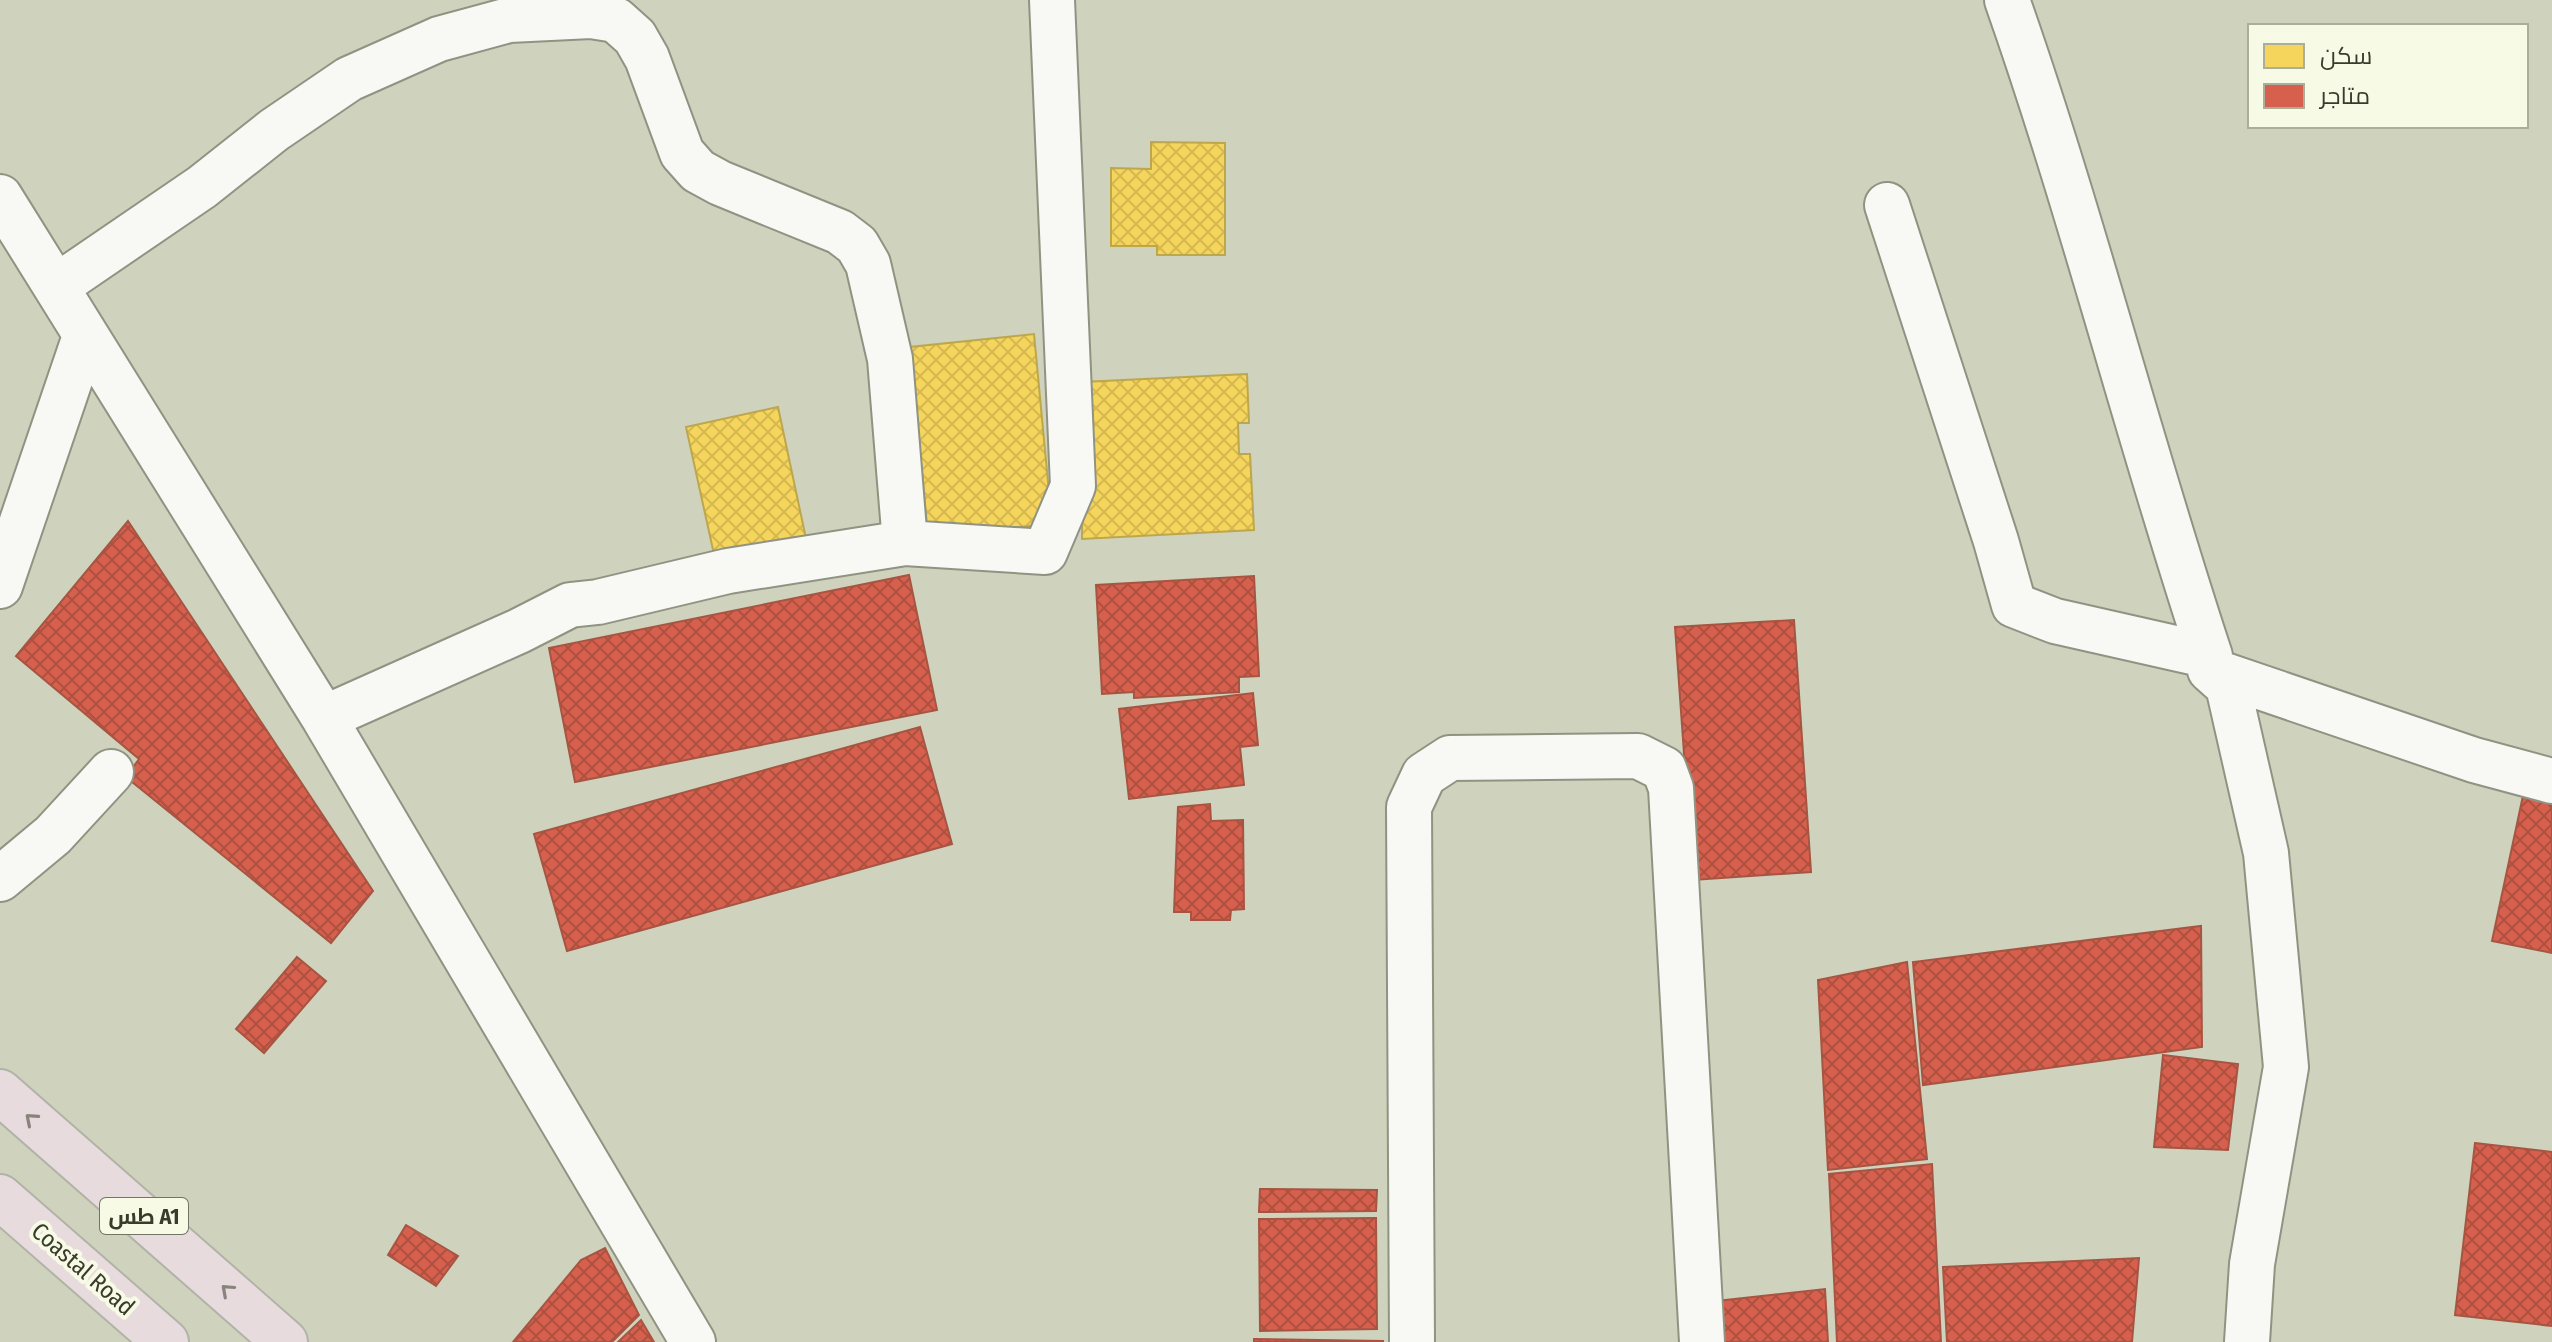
<svg xmlns="http://www.w3.org/2000/svg" width="2552" height="1342" font-family="'Fira Sans Condensed',Cairo,sans-serif">
	<defs>
		<pattern id="homes-cross-hatch" width="8" height="8" patternUnits="userSpaceOnUse" patternTransform="scale(2)"><rect width="8" height="8" fill="#f6d55c"/><path d="M0 0l8 8M0 8l8-8" fill="none" stroke="#d4b850"/></pattern>
		<pattern id="shops-cross-hatch" width="8" height="8" patternUnits="userSpaceOnUse" patternTransform="scale(2)"><rect width="8" height="8" fill="#d6604d"/><path d="M0 0l8 8M0 8l8-8" fill="none" stroke="#af5040"/></pattern>
	</defs>
	<rect width="100%" height="100%" fill="#cfd2bc"/>
	<path fill="url(#homes-cross-hatch)" stroke="#bda74d" stroke-width="2" d="M 1151,142 L 1225,143 L 1225,255 L 1157,255 L 1157,246 L 1111,246 L 1111,168 L 1151,169 Z
		M 1034,334 L 1052,524 L 928,535 L 910,347 Z
		M 1247,374 L 1249,423 L 1238,423 L 1239,454 L 1250,454 L 1254,530 L 1082,539 L 1083,382 Z
		M 778,407 L 808,548 L 717,568 L 686,427 Z"/>
	<path fill="url(#shops-cross-hatch)" stroke="#a75543" stroke-width="2" d="M 128,521 L 373,891 L 331,943 L 126,777 L 139,759 L 16,656 Z
		M 909,575 L 937,710 L 575,782 L 549,648 Z
		M 1254,576 L 1259,676 L 1239,677 L 1239,692 L 1134,698 L 1134,692 L 1102,694 L 1096,585 Z
		M 1794,620 L 1811,872 L 1693,880 L 1675,627 Z
		M 1253,693 L 1258,745 L 1240,747 L 1244,785 L 1129,799 L 1119,709 Z
		M 920,727 L 952,844 L 567,951 L 534,834 Z
		M 2524,791 L 2552,797 L 2552,953 L 2492,941 Z
		M 1210,804 L 1211,821 L 1243,820 L 1244,909 L 1231,910 L 1230,920 L 1191,920 L 1191,912 L 1174,912 L 1178,807 Z
		M 2201,926 L 2202,1047 L 1923,1085 L 1913,962 Z
		M 297,957 L 326,981 L 264,1053 L 236,1029 Z
		M 1907,962 L 1927,1159 L 1828,1170 L 1818,980 Z
		M 2163,1055 L 2238,1064 L 2228,1150 L 2154,1147 Z
		M 2475,1143 L 2552,1152 L 2552,1326 L 2455,1315 Z
		M 1932,1164 L 1941,1342 L 1837,1342 L 1829,1174 Z
		M 1260,1189 L 1377,1190 L 1376,1211 L 1259,1212 Z
		M 1376,1218 L 1377,1329 L 1260,1331 L 1259,1219 Z
		M 406,1225 L 458,1256 L 436,1286 L 388,1255 Z
		M 605,1248 L 639,1315 L 612,1342 L 513,1342 L 581,1260 Z
		M 2139,1258 L 2132,1342 L 1947,1342 L 1943,1267 Z
		M 1825,1289 L 1828,1342 L 1719,1342 L 1717,1301 Z
		M 641,1320 L 654,1342 L 618,1342 Z
		M 1254,1339 L 1384,1341 L 1254,1342 Z"/>
	<g fill="none" stroke-linecap="round" stroke-linejoin="round">
		<defs>
			<path id="minor" d="M 2007,0 C 2083,216 2138,439 2210,656 L 2210,670 L 2228,686 L 2266,853 L 2286,1067 L 2252,1264 L 2247,1342
				M 0,197 L 324,718 L 693,1342
				M 1887,205 L 1996,541 L 2014,605 L 2055,621 L 2210,656
				M 57,286 L 202,187 L 274,130 L 349,79 L 439,39 L 509,20 L 591,16 L 616,20 L 635,37 L 647,58 L 682,153 L 698,171 L 720,183 L 840,232 L 857,245 L 868,264 L 890,359 L 905,543
				M 0,586 L 85,336
				M 2210,670 L 2474,760 L 2552,781
				M 324,718 L 519,631 L 570,605 L 598,602 L 728,571 L 905,543 L 1045,552 L 1073,486 L 1052,0
				M 0,879 L 53,835 L 111,772
				M 1412,1342 L 1409,807 L 1424,775 L 1450,758 L 1638,756 L 1664,769 L 1671,788 L 1702,1342"/>
			<path id="highway" d="M 0,1092 L 285,1342
				M 0,1197 L 166,1342"/>
		</defs>
		<use href="#minor" stroke="#909382" stroke-width="48"/>
		<use href="#highway" stroke="#b1b3a7" stroke-width="48"/>
		<use href="#minor" stroke="#f8f8f5" stroke-width="44"/>
		<use href="#highway" stroke="#e8dbde" stroke-width="44"/>
	</g>
	<defs><path id="oneway-chevron" d="M-2-3.5L2.5 0L-2 3.5" fill="none" stroke-width="1.6" stroke-linecap="round" stroke-linejoin="round" transform="scale(2)"/></defs>
	<g stroke="#88847c">
		<use href="#oneway-chevron" transform="translate(31 1119) rotate(-139)"/>
		<use href="#oneway-chevron" transform="translate(227 1290) rotate(-138)"/>
	</g>
	<g text-anchor="middle" dominant-baseline="central" stroke-width="8" stroke-linejoin="round" paint-order="stroke">
		<rect fill="#f7fae5" stroke="#727563" stroke-width="2" x="100" y="1198" width="88" height="36" rx="6"/>
		<g font-size="22" font-weight="bold" fill="#393c2b">
			<text x="144" y="1216">طس A1</text>
		</g>
		<g font-size="24" fill="#393c2b" stroke="#f7fae5">
			<text transform="translate(83 1269) rotate(41)">Coastal Road</text>
		</g>
	</g>
	<rect x="2248" y="24" width="280" height="104" fill="#f7fae5" stroke="#abae9b" stroke-width="2"/>
	<rect x="2264" y="44" width="40" height="24" fill="#f6d55c" stroke="#abae9b" stroke-width="2"/>
	<text x="2320" y="64" font-size="24" fill="#393c2b">سكن</text>
	<rect x="2264" y="84" width="40" height="24" fill="#d6604d" stroke="#abae9b" stroke-width="2"/>
	<text x="2320" y="104" font-size="24" fill="#393c2b">متاجر</text>
</svg>
